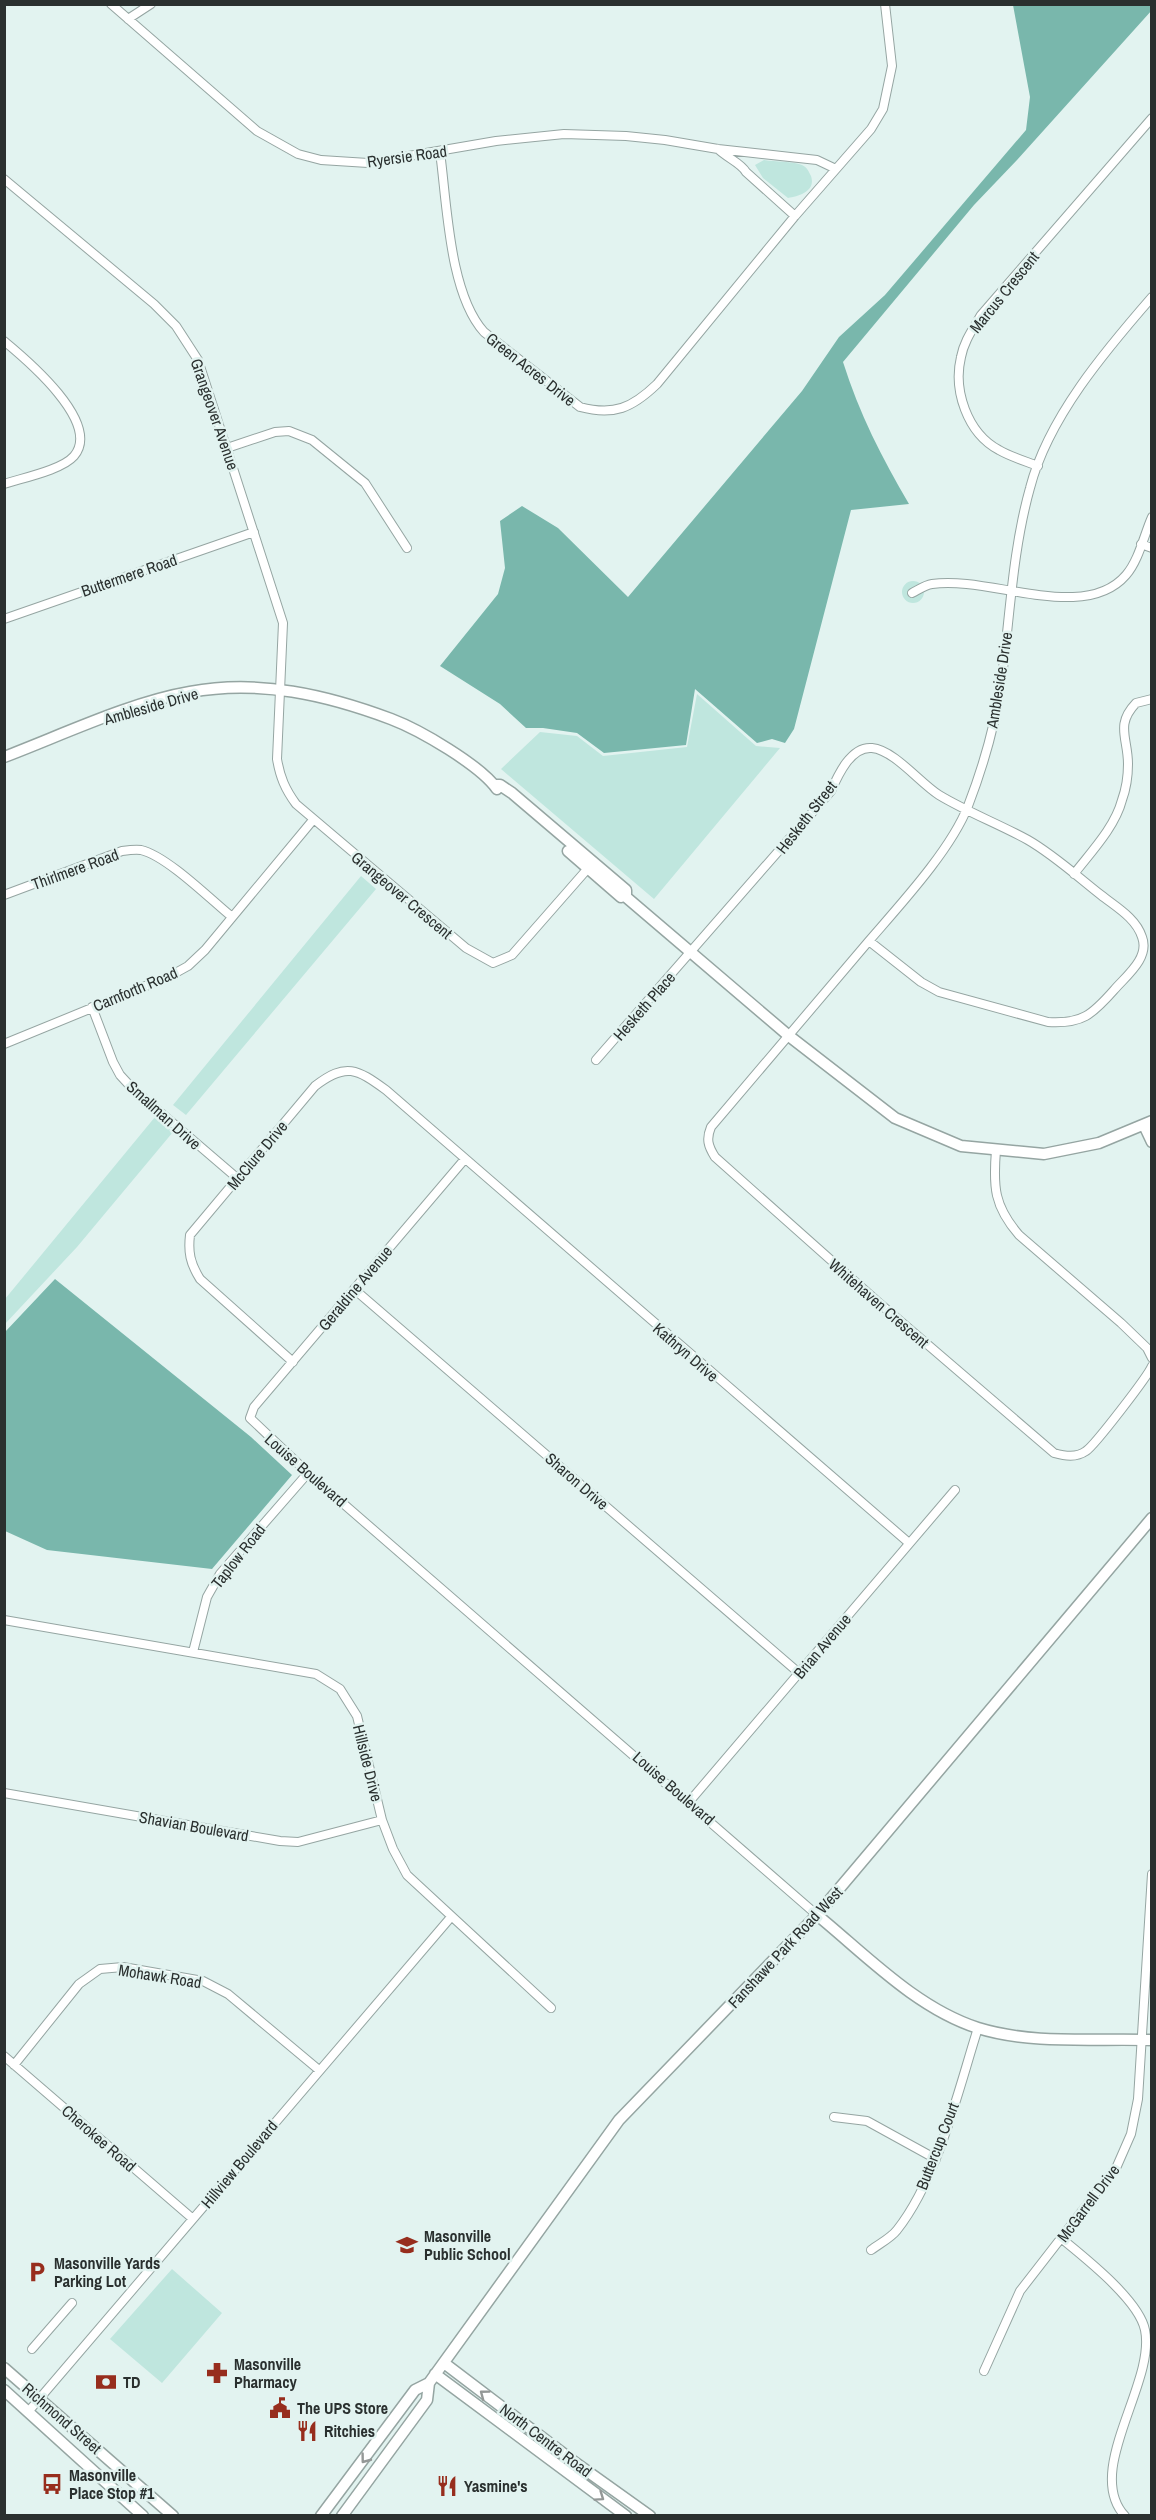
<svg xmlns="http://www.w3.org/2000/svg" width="1156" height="2520" font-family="'Archivo Narrow',sans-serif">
	<rect width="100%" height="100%" fill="#e2f3f0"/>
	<path fill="#bfe6de" d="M 764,160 C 776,162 792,161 802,165 C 807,167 809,172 811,176 C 816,191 800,196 788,198 L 763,178 L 755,165 Z
		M902 592a11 11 0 1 1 22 0a11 11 0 1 1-22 0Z
		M 697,694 L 756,746 L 780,748 L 654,899 L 501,769 L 540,732 L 577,736 L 603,756 L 687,747 Z
		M 361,876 L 376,889 L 186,1115 L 173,1105 Z
		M 155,1117 L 173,1132 L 77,1247 L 5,1324 L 5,1299 Z
		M 172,2269 L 222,2313 L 162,2383 L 110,2339 Z"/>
	<path fill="#79b7ac" d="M 1013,5 L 1151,4 L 1152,10 L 1017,160 L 1013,157 L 1017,160 L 974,205 L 843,362 C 859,413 882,458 909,504 L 851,510 L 794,729 L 785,743 L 772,739 L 757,743 L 695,689 L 686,745 L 604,753 L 577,733 L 543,728 L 526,728 L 500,704 L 440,666 L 498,594 L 505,568 L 500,521 L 522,506 L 558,528 L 628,597 L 802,391 L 839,337 L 885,295 L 1026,130 L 1030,97 Z
		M 55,1279 L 251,1437 L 292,1475 L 212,1569 L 47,1550 L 5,1531 L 5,1332 Z"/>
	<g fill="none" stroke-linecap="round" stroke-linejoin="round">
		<defs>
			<path id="street" d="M 111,4 L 257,131 L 298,154 L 321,160 L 368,163 L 496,141 L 564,134 L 626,136 L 665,140 L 718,149 L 817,160 L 836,169
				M 128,19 L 151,4
				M 718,149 C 727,158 741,163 746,172 L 795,216
				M 440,152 C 447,203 449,293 484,332 L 580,407 C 614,416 632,408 657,384 L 795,216 L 871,129 L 883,109 L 892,66 L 885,4
				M 4,179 L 154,304 L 176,326 L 198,360 L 283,623 L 277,759 C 280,777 285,789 296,804 L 466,948 L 493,963 L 512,955 L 590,866
				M 1152,297 C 1105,351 1048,418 1030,488 C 1012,552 1010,619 1001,684 C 995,726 983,767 968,806 C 951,850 899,906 868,942 C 816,1004 763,1065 711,1127 C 706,1139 708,1146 715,1157 L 878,1302 L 1054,1453 C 1065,1456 1076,1458 1086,1451 C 1095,1445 1148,1376 1152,1366
				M 4,341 C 27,360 102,423 74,456 C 62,470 22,478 4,484
				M 227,448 L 275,432 L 289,431 L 312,440 L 365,483 L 407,548
				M 1038,466 C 1025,461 1011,457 999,450 C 967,433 953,390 961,357 C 964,341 973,329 981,315 L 1152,118
				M 1141,544 L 1152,548
				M 912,593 C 918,590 925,585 932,584 C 989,575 1084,624 1126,575 C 1139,560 1144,535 1152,517
				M 4,619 L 254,532
				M 1074,874 C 1091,852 1115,827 1122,800 C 1126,789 1128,776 1128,764 C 1128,738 1115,725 1136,703 L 1152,699
				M 4,895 L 122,851 C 129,850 136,849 141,850 C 167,856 211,900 232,917
				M 92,1007 L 113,1062 L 120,1075 L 132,1088 L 237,1178
				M 4,1044 L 170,976 L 188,966 L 205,950 L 313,820
				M 596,1060 L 831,791 C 838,775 851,746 872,748 C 894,750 920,783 939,795 C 967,812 999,824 1028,840 C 1054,855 1078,877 1101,895 C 1116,907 1136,918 1142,937 C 1150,958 1126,976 1114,990 C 1092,1015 1082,1024 1048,1022 L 939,992 L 921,982 L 869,941
				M 996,1150 C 993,1187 994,1206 1019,1235 L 1121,1323 L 1147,1348 L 1152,1358
				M 464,1160 L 254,1407 L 250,1418 L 308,1473 L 817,1915
				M 354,1289 L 799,1673
				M 293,1362 L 200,1279 C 190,1263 188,1252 190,1235 L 315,1086 C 346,1062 357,1069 386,1090 L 909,1543
				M 4,1620 L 316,1674 L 340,1689 L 357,1716 L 382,1820 L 393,1849 L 407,1875 L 551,2008
				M 193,1652 L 207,1597 L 220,1574 L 308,1473
				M 4,1793 L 280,1841 L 298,1842 L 382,1820
				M 689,1802 L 955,1490
				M 4,2056 L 193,2219
				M 14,2065 L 79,1984 L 100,1969 L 123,1967 L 203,1981 L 228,1994 L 319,2070
				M 834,2117 L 867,2121 L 936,2159
				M 1062,2239 C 1085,2258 1139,2300 1145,2330 C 1156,2383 1083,2471 1125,2516
				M 871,2250 C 879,2244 891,2238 897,2230 C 938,2178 958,2091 978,2028
				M 32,2349 L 72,2303
				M 984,2371 L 1020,2291 L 1117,2166 L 1131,2134 L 1138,2099 L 1152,1874
				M 28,2412 L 451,1917"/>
			<path id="secondary" d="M 4,757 C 62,735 131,702 190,692 C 259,679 327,695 391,719 C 420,730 480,765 497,789
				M 495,785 L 500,785 L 512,793 L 626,890 L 626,897 L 789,1036 L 895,1118 L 961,1146 L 1044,1154 L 1099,1143 L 1152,1121
				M 568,851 L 621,897
				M 1144,1125 L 1152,1142
				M 817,1915 C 866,1955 916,2008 978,2028 C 1033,2045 1095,2038 1152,2040
				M 444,2363 L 573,2461 L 650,2516
				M 4,2368 L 173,2516
				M 435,2374 L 626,2516
				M 4,2390 L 143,2516
				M 321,2516 L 415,2390 L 429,2383 L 619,2120 L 817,1915 L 1152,1518
				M 342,2516 L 427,2400 L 429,2383"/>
		</defs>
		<use href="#street" stroke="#95a5a2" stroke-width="10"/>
		<use href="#secondary" stroke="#95a5a2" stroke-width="13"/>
		<use href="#street" stroke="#fff" stroke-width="8"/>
		<use href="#secondary" stroke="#fff" stroke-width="10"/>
	</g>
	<defs><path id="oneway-chevron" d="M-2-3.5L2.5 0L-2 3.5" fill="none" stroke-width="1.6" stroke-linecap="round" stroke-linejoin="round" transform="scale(1.5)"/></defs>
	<g stroke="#949897">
		<use href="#oneway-chevron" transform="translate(484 2394) rotate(-143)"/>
		<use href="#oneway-chevron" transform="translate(365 2459) rotate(127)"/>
		<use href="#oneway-chevron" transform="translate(600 2497) rotate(35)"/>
	</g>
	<defs>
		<symbol id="school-bare" viewBox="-9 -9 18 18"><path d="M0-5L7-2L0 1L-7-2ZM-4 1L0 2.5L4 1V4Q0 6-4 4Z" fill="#972d1d" stroke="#e2f3f0" stroke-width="2.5" paint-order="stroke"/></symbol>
		<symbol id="parking-bare" viewBox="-9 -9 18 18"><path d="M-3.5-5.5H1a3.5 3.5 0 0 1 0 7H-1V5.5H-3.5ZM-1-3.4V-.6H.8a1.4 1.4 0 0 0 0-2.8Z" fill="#972d1d" stroke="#e2f3f0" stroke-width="2.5" paint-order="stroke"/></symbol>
		<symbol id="pharmacy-bare" viewBox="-9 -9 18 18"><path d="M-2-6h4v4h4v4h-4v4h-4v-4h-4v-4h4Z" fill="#972d1d" stroke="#e2f3f0" stroke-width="2.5" paint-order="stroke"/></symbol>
		<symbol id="bank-bare" viewBox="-9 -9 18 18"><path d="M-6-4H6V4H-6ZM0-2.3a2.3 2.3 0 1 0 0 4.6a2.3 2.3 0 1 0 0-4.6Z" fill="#972d1d" stroke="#e2f3f0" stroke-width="2.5" paint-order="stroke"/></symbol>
		<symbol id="civic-bare" viewBox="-9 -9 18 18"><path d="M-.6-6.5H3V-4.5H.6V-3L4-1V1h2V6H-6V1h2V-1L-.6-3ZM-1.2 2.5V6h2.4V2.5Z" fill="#972d1d" stroke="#e2f3f0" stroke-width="2.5" paint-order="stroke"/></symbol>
		<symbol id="restaurant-bare" viewBox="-9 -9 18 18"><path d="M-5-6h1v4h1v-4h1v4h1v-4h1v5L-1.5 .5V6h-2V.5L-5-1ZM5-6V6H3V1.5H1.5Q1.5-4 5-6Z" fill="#972d1d" stroke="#e2f3f0" stroke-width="2.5" paint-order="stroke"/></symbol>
		<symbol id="bus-bare" viewBox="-9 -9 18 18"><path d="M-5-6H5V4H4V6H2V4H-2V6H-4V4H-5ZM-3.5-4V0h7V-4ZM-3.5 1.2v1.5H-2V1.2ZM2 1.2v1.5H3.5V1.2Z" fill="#972d1d" stroke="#e2f3f0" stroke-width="2.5" paint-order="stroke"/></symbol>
	</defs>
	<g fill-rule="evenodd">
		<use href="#school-bare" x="392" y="2230" width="30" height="30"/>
		<use href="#parking-bare" x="22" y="2257" width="30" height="30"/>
		<use href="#pharmacy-bare" x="202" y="2358" width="30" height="30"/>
		<use href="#bank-bare" x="91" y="2367" width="30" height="30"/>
		<use href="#civic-bare" x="265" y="2393" width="30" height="30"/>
		<use href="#restaurant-bare" x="292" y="2416" width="30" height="30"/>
		<use href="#bus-bare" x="37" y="2469" width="30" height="30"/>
		<use href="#restaurant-bare" x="432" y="2471" width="30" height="30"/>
	</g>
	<g text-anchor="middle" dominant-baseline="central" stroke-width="5" stroke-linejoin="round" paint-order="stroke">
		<g font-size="16" fill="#2a302f" stroke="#e2f3f0">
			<text transform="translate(407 156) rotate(-8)">Ryersie Road</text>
			<text transform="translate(1004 292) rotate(-51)">Marcus Crescent</text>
			<text transform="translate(531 369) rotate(38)">Green Acres Drive</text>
			<text transform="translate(215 414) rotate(71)">Grangeover Avenue</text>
			<text transform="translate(129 575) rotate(-19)">Buttermere Road</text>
			<text transform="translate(999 680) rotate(-81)">Ambleside Drive</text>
			<text transform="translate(151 706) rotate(-16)">Ambleside Drive</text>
			<text transform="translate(806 817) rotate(-52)">Hesketh Street</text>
			<text transform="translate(75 869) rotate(-20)">Thirlmere Road</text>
			<text transform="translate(402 895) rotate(40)">Grangeover Crescent</text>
			<text transform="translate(135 989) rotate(-23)">Carnforth Road</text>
			<text transform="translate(644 1006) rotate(-49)">Hesketh Place</text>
			<text transform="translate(164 1115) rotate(42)">Smallman Drive</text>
			<text transform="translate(257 1155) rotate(-50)">McClure Drive</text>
			<text transform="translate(355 1288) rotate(-50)">Geraldine Avenue</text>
			<text transform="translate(879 1303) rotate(41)">Whitehaven Crescent</text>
			<text transform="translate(686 1352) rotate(41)">Kathryn Drive</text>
			<text transform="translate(306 1470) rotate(41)">Louise Boulevard</text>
			<text transform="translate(577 1481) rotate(41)">Sharon Drive</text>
			<text transform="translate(238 1556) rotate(-52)">Taplow Road</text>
			<text transform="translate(822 1646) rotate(-50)">Brian Avenue</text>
			<text transform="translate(368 1763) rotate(76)">Hillside Drive</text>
			<text transform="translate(674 1788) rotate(41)">Louise Boulevard</text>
			<text transform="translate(194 1826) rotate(10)">Shavian Boulevard</text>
			<text transform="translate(785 1947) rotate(-47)">Fanshawe Park Road West</text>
			<text transform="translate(160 1976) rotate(9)">Mohawk Road</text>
			<text transform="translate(99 2138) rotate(41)">Cherokee Road</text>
			<text transform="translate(937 2146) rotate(-69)">Buttercup Court</text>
			<text transform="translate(239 2164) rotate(-50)">Hillview Boulevard</text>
			<text transform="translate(1088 2203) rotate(-53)">McGarrell Drive</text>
			<text transform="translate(62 2418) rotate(41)">Richmond Street</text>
			<text transform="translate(546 2440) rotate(37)">North Centre Road</text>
		</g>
		<g font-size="16" font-weight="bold" fill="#2a302f" stroke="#e2f3f0" text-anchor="start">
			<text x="424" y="2236">Masonville<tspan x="424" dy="18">Public School</tspan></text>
			<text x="54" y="2263">Masonville Yards<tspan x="54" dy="18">Parking Lot</tspan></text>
			<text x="234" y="2364">Masonville<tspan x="234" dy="18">Pharmacy</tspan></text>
			<text x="123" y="2382">TD</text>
			<text x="297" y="2408">The UPS Store</text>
			<text x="324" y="2431">Ritchies</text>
			<text x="69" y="2475">Masonville<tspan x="69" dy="18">Place Stop #1</tspan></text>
			<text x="464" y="2486">Yasmine's</text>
		</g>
	</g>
	<rect width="1156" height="2520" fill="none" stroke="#2a302f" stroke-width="12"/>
</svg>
